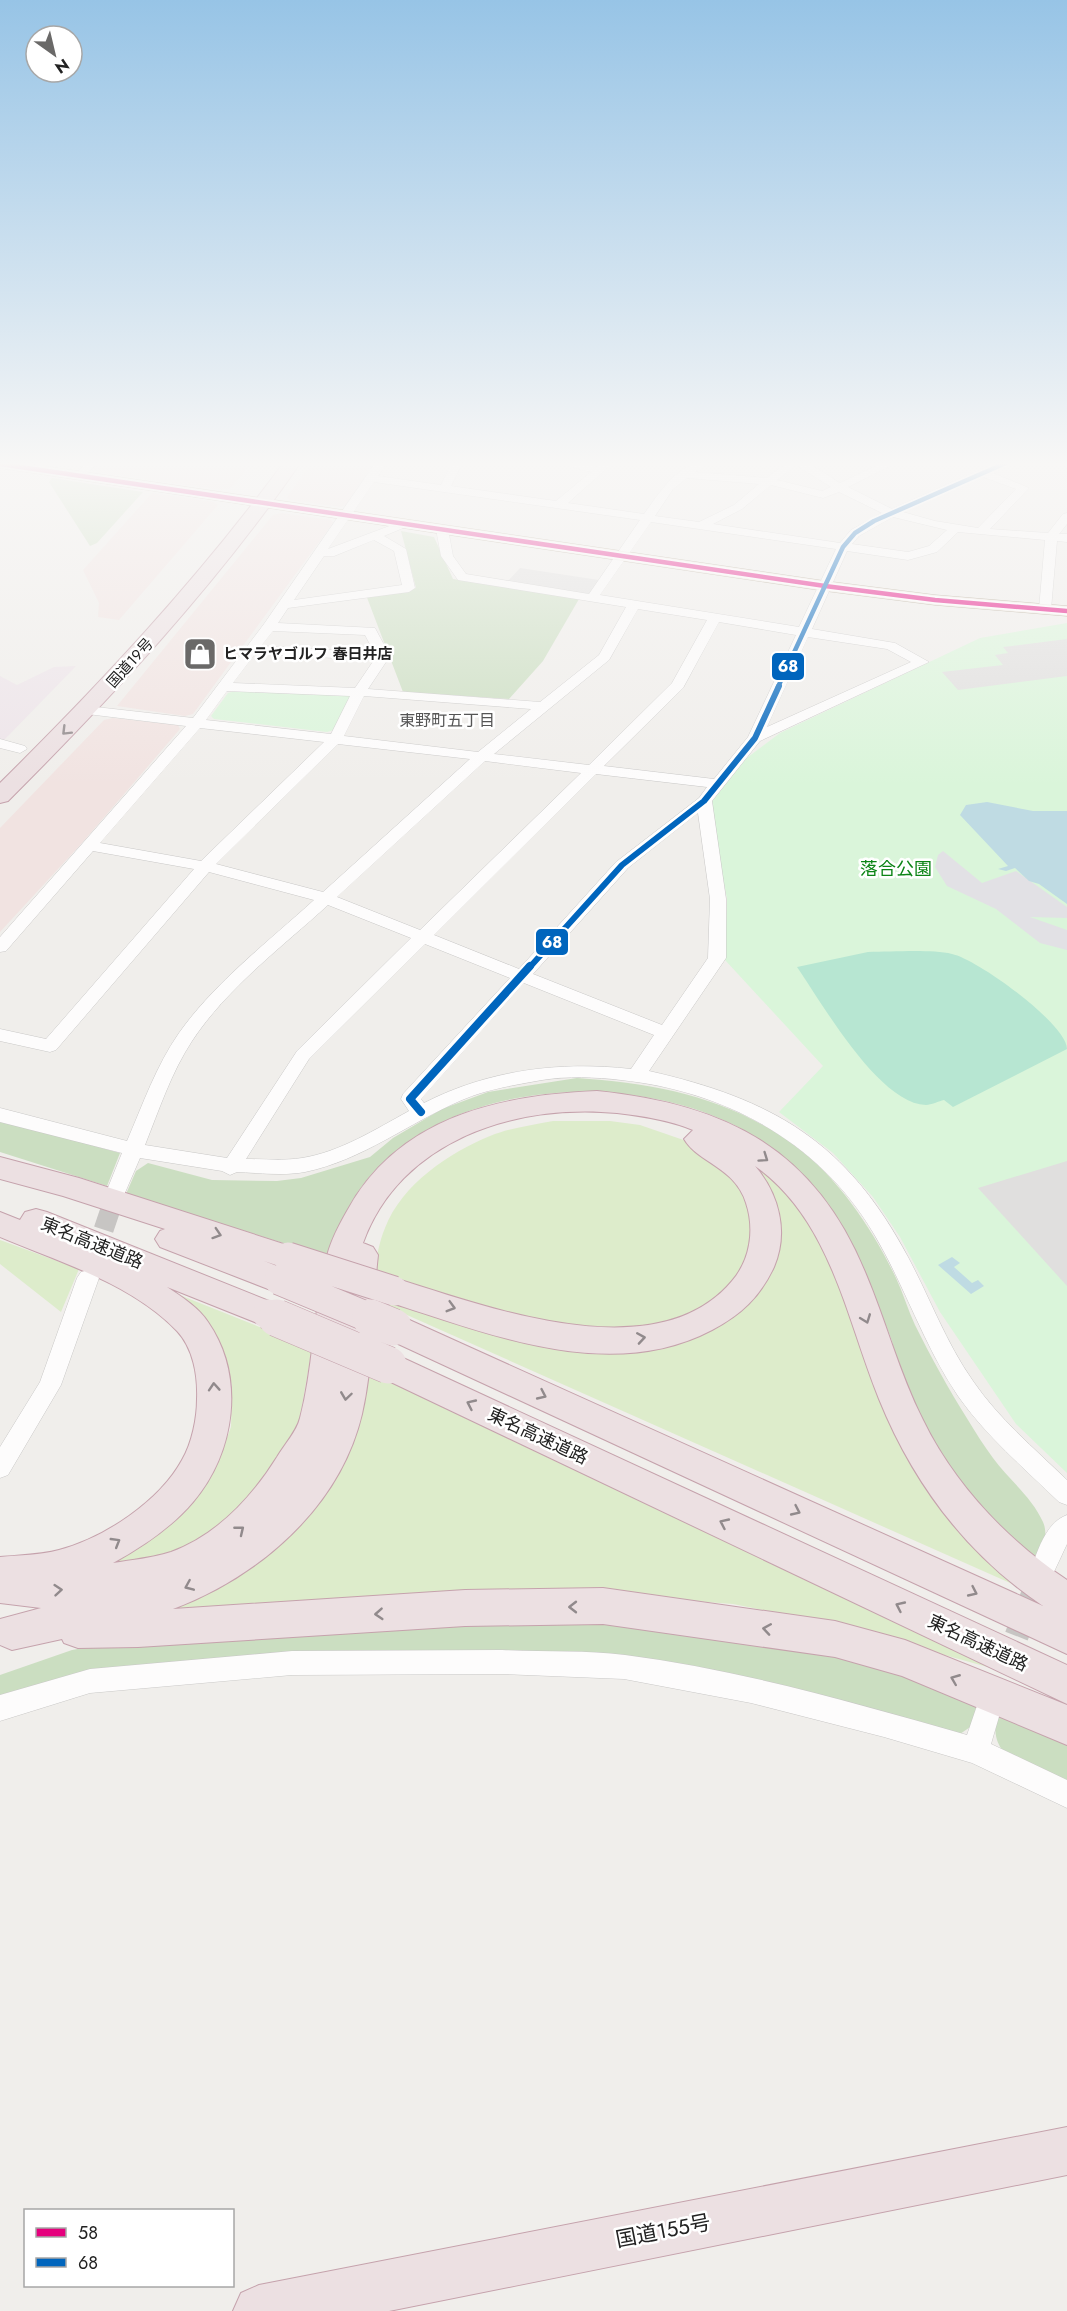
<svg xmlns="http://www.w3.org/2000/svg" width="1067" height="2311" font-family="Jost,'Noto Sans JP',sans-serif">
	<rect width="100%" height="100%" fill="#f0eeeb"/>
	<path fill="#f1e3e1" d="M 96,462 L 252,462 L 231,488 L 222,490 L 91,471 L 89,469 Z
		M 312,462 L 374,462 L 346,505 L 341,507 L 290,500 L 287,497 Z
		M 152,493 L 214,502 L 218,505 L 119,620 L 98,617 L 99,603 L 83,570 Z
		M 282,513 L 331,520 L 333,523 L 193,714 L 185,716 L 117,706 L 273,515 Z
		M 113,718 L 178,725 L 180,729 L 82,843 L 0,932 L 0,828 L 104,720 Z"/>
	<path fill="#ede4e9" d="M 76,666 L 8,736 L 0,744 L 0,676 L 17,685 L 54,667 Z"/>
	<path fill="#ddeccb" d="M 553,1121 L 610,1121 L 640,1125 L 698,1145 L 735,1176 L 756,1222 L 747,1271 L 712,1305 L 656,1329 L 564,1327 L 493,1309 L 373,1272 C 377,1258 379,1242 385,1228 C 402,1184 449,1153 490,1136 C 510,1128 532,1125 553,1121 Z
		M 736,1144 L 793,1194 L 1046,1599 L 335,1283 L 454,1317 L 681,1342 C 719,1328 755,1310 771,1271 Z
		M 0,1240 L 79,1269 L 61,1312 L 0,1264 Z
		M 162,1288 L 312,1348 L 297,1435 L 254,1503 L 178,1552 L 60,1576 L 200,1486 L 221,1454 L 231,1427 L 232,1386 L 224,1352 L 200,1316 Z
		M 362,1369 L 991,1668 L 834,1624 L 733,1604 L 639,1597 L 140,1615 L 168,1607 Z"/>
	<path fill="#cbdec1" d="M 52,478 L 143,492 L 97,543 L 90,546 L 49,482 Z
		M 401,531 L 434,537 L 453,579 L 579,599 L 543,661 L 509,699 L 403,692 L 366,595 L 416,588 Z
		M 577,1078 C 656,1083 731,1098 795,1146 C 839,1178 873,1230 896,1278 C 903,1293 908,1310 915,1325 C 931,1357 949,1390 968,1420 C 976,1433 984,1446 993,1458 C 1009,1480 1032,1497 1043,1522 C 1049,1536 1042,1549 1037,1561 C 999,1528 959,1492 935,1446 C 921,1422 907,1393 898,1367 C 895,1358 894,1350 892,1341 C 885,1322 876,1303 868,1284 C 859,1262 851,1239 838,1219 C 827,1202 812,1185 798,1171 C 680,1046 368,1065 331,1258 L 126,1194 L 136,1171 L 148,1163 L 212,1180 L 277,1181 L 301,1178 L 370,1157 L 393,1138 L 442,1109 L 488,1092 Z
		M 0,1120 L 120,1153 L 107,1186 L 0,1152 Z
		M 536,1620 L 621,1620 L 893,1665 L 895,1674 L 982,1700 L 976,1723 L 960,1734 L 513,1656 L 0,1700 L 0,1675 L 72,1650 L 111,1643 Z
		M 999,1707 L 1067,1738 L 1067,1785 C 1027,1766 982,1761 999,1707 Z"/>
	<path fill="#daf5da" d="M 1067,623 L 1067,1473 L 1016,1424 L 940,1312 L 900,1237 L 873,1197 L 833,1153 L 779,1112 L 823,1066 L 725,960 L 727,899 L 709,805 L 744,760 L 780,733 L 980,638 Z
		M 235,691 L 348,694 L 352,697 L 334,730 L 327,732 L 214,719 L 211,716 L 228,693 Z"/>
	<path fill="#b7e6d2" d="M 868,952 C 892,952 930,949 952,954 C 977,959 1067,1024 1067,1049 L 953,1107 L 944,1100 C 939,1101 931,1105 926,1105 C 879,1104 822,1003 797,967 Z"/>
	<path fill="#e0dfde" d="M 520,568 L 599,580 L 590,593 L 585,594 L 507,582 Z
		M 1067,639 L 1067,676 L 958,690 L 942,672 L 1003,665 L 995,655 L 1008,653 L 1003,647 Z
		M 1067,1161 L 1067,1286 L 978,1188 Z"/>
	<path fill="#e2e1e5" d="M 943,851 L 982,883 L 1016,871 L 1067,907 L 1067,918 L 1030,917 L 1067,930 L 1067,950 L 1040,943 L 996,909 L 947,886 L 935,867 L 938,855 Z"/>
	<path fill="#bfdbe3" d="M 987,802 L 1033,811 L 1067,811 L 1067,904 L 1039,884 L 1029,881 L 1015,868 L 1006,871 L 998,869 L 1008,866 L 960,815 L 966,805 Z
		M 952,1257 L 960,1263 L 954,1267 L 972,1283 L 978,1280 L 984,1286 L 971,1294 L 938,1265 Z"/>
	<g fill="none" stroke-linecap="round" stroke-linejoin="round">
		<path stroke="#c7c5c3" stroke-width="20" stroke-dasharray="20 10" stroke-linecap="butt" d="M 94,1258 L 117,1190"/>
		<path stroke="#c7c5c3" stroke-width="24" stroke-dasharray="24 12" stroke-linecap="butt" d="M 990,1703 L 1041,1574"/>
		<defs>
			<path id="minor" d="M 87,462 L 98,462 L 85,477 L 77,477 L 75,475 Z
				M 376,462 L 387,462 L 378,476 L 441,485 L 452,462 L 463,462 L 451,486 L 556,501 L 591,472 L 553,462 L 575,462 L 597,467 L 602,462 L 614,462 L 568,503 L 644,514 C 660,492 678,462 707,462 L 695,472 L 767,478 C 800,450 807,463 840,483 L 884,462 L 898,462 L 848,487 L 892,509 L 998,462 L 1013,462 L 993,473 L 1029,488 L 990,529 L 1048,533 L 1063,514 L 1067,513 L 1067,524 L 1059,534 L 1067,534 L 1067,542 L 1057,541 L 1051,609 L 1045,613 L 1039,609 L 1045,540 L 958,532 L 937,552 L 908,560 L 847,551 L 812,629 L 895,643 L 929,662 L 760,741 L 712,801 L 726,899 L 726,958 L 649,1071 C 773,1099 847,1142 908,1257 C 930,1298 946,1343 973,1381 C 999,1419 1034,1448 1067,1480 L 1067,1505 L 1059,1502 C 1024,1468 986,1436 958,1396 C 924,1346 905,1286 874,1234 C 820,1142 725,1091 621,1080 C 595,1077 568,1076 542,1080 C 515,1085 487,1089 462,1100 C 408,1123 363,1160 305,1172 C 284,1176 259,1173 237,1172 L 230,1175 L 222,1171 L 140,1158 L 124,1195 L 117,1197 L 110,1195 L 107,1190 L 122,1153 L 0,1122 L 0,1108 L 127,1141 C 143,1104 156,1066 179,1033 C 215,982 268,942 314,900 L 209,872 L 56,1050 L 50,1052 L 0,1041 L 0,1029 L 46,1039 L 194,869 L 93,851 L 6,951 L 0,952 L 0,937 L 186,726 L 87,714 L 80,710 L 87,706 L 193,718 L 264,624 ZM 796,465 L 831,487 L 822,491 L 777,480 ZM 983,477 L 1016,489 L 978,528 L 935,521 L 903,512 ZM 687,478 L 759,484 L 734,505 L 699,522 L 655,516 L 673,489 ZM 374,482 L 640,520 L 589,594 L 466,574 L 453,556 L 448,529 L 442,525 L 436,529 L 441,556 L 458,580 L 626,607 L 599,655 L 540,702 L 368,689 L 390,656 L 375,628 L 278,623 L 288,608 L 409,592 L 415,588 L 406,549 L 384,536 L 408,526 L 408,522 L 400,522 L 328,549 ZM 771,485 L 823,498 L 839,492 L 882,513 L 851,530 L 840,543 L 713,524 L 742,509 ZM 893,517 L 947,530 L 929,546 L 908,552 L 852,544 L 859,536 ZM 651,522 L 836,549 L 799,627 L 600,595 ZM 374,540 L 394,551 L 402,585 L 294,600 L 324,556 L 334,556 ZM 638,609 L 707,620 L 672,683 L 589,765 L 494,754 L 609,660 ZM 719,622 L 796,635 L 748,737 L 714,779 L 604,766 L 683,688 ZM 273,631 L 365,635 L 374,652 L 261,646 ZM 808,637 L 887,649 L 911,662 L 767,727 ZM 255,654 L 374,660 L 355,688 L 233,683 ZM 227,691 L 350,696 L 331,734 L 206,720 ZM 364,696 L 531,709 L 478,752 L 344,736 ZM 200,728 L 324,742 L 201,861 L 100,843 ZM 338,744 L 470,759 L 323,892 L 216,864 ZM 485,761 L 581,773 L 420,930 L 337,897 ZM 596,774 L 707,787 L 699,798 L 616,862 L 519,969 L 434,935 ZM 698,813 L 710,899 L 708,958 L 662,1025 L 533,974 L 628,868 ZM 328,905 L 411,938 L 297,1051 L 227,1158 L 145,1145 C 159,1110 171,1073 192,1041 C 227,988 282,947 328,905 ZM 425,944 L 510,978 L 403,1094 L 401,1099 L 409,1111 C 376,1129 340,1152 302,1158 C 284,1161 264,1159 246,1159 L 309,1059 ZM 524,983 L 654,1035 L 631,1069 C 560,1061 488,1070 424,1103 L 421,1099 Z
				M 0,739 L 25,746 L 27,749 L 20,753 L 0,748 Z
				M 88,1270 L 95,1272 L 99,1278 L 61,1385 L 8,1475 L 0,1478 L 0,1447 L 40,1382 L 77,1278 L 81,1272 Z
				M 1067,1515 L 1067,1544 L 1053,1574 L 1044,1577 L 1035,1574 L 1032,1566 C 1039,1547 1047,1522 1067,1515 Z
				M 502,1650 C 543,1652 585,1650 625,1655 C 741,1670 855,1703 967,1735 L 981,1694 L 990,1691 L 999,1694 L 1003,1703 L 991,1744 L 1067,1780 L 1067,1808 L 972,1763 L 884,1737 L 751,1703 L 624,1679 L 502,1674 L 292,1675 L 90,1693 L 0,1721 L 0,1695 L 90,1669 L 292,1651 Z"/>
			<path id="major" d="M 0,462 L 17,462 L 825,581 L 935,595 L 1067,606 L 1067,616 L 935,605 L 825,591 L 0,468 Z"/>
			<path id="highway" d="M 284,462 L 301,462 C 216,585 114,695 8,801 L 0,803 L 0,783 C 102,682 199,578 284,462 Z
				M 597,1091 C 725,1104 814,1148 865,1272 C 886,1321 899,1373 923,1420 C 954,1484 1008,1541 1067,1580 L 1067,1654 L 381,1336 L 376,1327 L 381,1318 L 393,1314 L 405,1318 L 1043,1606 C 967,1555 913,1483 879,1399 C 846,1318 831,1220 755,1166 C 779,1194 789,1232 774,1267 C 760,1297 741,1315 712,1330 C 608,1385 485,1332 382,1300 L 378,1291 L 382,1282 L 394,1278 C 486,1306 656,1372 732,1281 C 750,1260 755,1230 746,1203 C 735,1167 698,1163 684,1139 L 693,1130 C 669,1120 643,1116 617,1113 C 516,1103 400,1140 363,1243 L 373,1247 L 378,1255 C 372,1307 374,1362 362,1414 C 340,1507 260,1576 173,1609 L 465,1590 L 603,1588 L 835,1621 L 905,1640 L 1067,1705 L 1067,1745 L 902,1676 L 835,1657 L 603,1624 L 465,1626 L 138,1647 L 78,1648 L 64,1643 L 62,1639 L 12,1650 L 0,1645 L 0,1619 L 41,1608 L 0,1603 L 0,1557 C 20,1555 40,1555 59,1550 C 104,1538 159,1502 182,1460 C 192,1443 197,1418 197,1399 C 198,1375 193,1348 177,1331 C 131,1283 59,1262 0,1237 L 0,1212 L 20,1220 L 25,1212 L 36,1209 L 47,1212 L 279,1305 L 284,1314 L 279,1323 L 267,1327 L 167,1287 C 182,1297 198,1307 208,1322 C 246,1377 235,1453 193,1502 C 171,1528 142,1547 113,1563 C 131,1560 153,1558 171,1552 C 217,1535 252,1497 277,1457 C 284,1445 297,1431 300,1418 C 314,1365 313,1309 327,1256 C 331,1240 339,1225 347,1211 C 398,1117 499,1095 597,1091 Z
				M 0,1157 L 79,1178 L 299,1249 L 304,1257 L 299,1265 L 288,1269 L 264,1261 L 290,1271 L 295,1280 L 290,1289 L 279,1292 L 268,1289 L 160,1247 L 155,1239 L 160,1231 L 165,1229 L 63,1196 L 0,1179 Z
				M 388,1351 L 1067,1665 L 1067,1704 L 376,1375 L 371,1365 L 376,1355 Z
				M 1067,2127 L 1067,2175 L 389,2311 L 233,2311 L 241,2293 L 259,2285 Z"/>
		</defs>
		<use href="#minor" stroke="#c9c8c7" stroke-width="1"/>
		<use href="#major" stroke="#a79c86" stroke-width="1"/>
		<use href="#highway" stroke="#c5a2ac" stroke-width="2"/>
		<use href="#minor" fill="#fdfcfc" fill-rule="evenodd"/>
		<use href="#major" fill="#f3ede7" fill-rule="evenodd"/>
		<use href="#highway" fill="#ece0e2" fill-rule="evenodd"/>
		<defs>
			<path id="highway-bridge-far1" d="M 288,1257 L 394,1291
				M 279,1280 L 375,1320
				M 267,1314 L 280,1320"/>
			<path id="highway-bridge" d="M 277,1318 L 388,1365
				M 371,1318 L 393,1327"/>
		</defs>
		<use href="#highway-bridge-far1" stroke="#c5a2ac" stroke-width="31" stroke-linecap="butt"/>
		<use href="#highway-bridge" stroke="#c5a2ac" stroke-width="38" stroke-linecap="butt"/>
		<use href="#highway-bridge-far1" stroke="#ece0e2" stroke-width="29"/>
		<use href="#highway-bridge" stroke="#ece0e2" stroke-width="37"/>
		<defs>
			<path id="bus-1" d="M 0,464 L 825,586 L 935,600 L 1067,611"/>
			<path id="bus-2-far2" d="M 778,687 L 843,547 L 855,533 L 874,521 L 1008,462"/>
			<path id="bus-2-far1" d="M 529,968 L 622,865 L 704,801 L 755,738 L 779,686"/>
			<path id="bus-2" d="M 421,1112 L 410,1099 L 530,966"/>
		</defs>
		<use href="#bus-1" stroke="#fff" stroke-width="8"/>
		<use href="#bus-2-far2" stroke="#fff" stroke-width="8"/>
		<use href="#bus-2-far1" stroke="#fff" stroke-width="10"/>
		<use href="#bus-2" stroke="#fff" stroke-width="12"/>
		<use href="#bus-1" stroke="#e5007d" stroke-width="4.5"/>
		<use href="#bus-2-far2" stroke="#0065bd" stroke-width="4.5"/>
		<use href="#bus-2-far1" stroke="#0065bd" stroke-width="6"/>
		<use href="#bus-2" stroke="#0065bd" stroke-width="8"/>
	</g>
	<defs><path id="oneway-chevron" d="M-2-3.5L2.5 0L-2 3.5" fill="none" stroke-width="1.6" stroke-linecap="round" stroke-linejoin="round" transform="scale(1.5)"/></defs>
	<g stroke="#918a8c">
		<use href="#oneway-chevron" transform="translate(66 731) rotate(135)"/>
		<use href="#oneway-chevron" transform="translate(764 1158) rotate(35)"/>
		<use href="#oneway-chevron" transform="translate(217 1234) rotate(18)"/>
		<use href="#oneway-chevron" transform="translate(451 1307) rotate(16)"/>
		<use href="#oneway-chevron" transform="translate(866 1319) rotate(69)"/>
		<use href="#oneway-chevron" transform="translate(641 1338) rotate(-9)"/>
		<use href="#oneway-chevron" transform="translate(214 1387) rotate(-94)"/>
		<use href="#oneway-chevron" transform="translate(542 1395) rotate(25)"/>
		<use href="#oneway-chevron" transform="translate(346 1396) rotate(98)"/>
		<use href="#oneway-chevron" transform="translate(471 1404) rotate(-155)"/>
		<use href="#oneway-chevron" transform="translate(796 1511) rotate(25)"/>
		<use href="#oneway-chevron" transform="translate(724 1523) rotate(-155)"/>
		<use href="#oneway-chevron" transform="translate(240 1530) rotate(-39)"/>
		<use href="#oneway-chevron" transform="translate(116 1542) rotate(-31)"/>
		<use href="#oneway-chevron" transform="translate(189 1586) rotate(157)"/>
		<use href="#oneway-chevron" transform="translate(58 1590) rotate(-5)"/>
		<use href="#oneway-chevron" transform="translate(973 1592) rotate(25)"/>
		<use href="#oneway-chevron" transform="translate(900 1606) rotate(-155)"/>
		<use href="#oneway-chevron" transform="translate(573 1607) rotate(180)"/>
		<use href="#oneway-chevron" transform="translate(379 1614) rotate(176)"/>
		<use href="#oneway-chevron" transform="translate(767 1629) rotate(-171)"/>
		<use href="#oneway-chevron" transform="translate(955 1679) rotate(-158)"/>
	</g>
	<linearGradient id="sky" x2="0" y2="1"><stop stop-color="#97c4e6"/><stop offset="0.59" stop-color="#f8f7f6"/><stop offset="1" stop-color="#f8f7f6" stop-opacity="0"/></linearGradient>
	<rect width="1067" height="786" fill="url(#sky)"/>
	<defs>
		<symbol id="shop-square" viewBox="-11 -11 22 22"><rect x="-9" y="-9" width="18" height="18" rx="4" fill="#6a6968" stroke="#fff"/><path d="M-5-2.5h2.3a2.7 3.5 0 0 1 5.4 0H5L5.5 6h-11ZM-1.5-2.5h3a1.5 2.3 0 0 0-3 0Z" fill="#fff"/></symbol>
	</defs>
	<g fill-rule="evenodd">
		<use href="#shop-square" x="181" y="635" width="38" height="38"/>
	</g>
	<g text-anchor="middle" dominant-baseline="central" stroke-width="5" stroke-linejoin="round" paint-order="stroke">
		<g font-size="15" font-weight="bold" fill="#222" stroke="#fff" text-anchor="start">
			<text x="223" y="654">ヒマラヤゴルフ 春日井店</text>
		</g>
		<g font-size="15" fill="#222" stroke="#fff">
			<text transform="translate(130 663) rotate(-48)">国道19号</text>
		</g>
		<g font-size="16" fill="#555" stroke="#fff">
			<text x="447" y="720">東野町五丁目</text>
		</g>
		<g font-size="18" fill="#0c8416" stroke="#fff">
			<text x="896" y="869">落合公園</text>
		</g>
		<g font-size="18" fill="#222" stroke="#fff">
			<text transform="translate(92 1243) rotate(22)">東名高速道路</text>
			<text transform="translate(538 1436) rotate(25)">東名高速道路</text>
			<text transform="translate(978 1643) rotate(25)">東名高速道路</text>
		</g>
		<g font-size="21" fill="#222" stroke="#fff">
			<text transform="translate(663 2231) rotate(-11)">国道155号</text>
		</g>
	</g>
	<g stroke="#fff" stroke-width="2">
		<rect x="771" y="652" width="34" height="29" rx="6" fill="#0065bd"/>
		<rect x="535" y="928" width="34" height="28" rx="6" fill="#0065bd"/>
	</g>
	<g font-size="16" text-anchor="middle" font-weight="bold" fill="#fff">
		<text x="788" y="672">68</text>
		<text x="552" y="948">68</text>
	</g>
	<rect x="24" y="2209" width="210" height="78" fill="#ffffff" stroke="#a7a7a7" stroke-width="1.5"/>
	<rect x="36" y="2228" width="30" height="9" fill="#e5007d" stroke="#a7a7a7" stroke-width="1.5"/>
	<text x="78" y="2239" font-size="18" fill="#222222">58</text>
	<rect x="36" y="2258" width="30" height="9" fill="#0065bd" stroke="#a7a7a7" stroke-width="1.5"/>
	<text x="78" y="2269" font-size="18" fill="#222222">68</text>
	<g transform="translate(54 54) rotate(146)"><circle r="28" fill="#ffffff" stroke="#a7a7a7" stroke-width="1.5"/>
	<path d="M0-4.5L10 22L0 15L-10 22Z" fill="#6a6968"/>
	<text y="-9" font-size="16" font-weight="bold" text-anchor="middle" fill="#222222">N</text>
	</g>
</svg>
